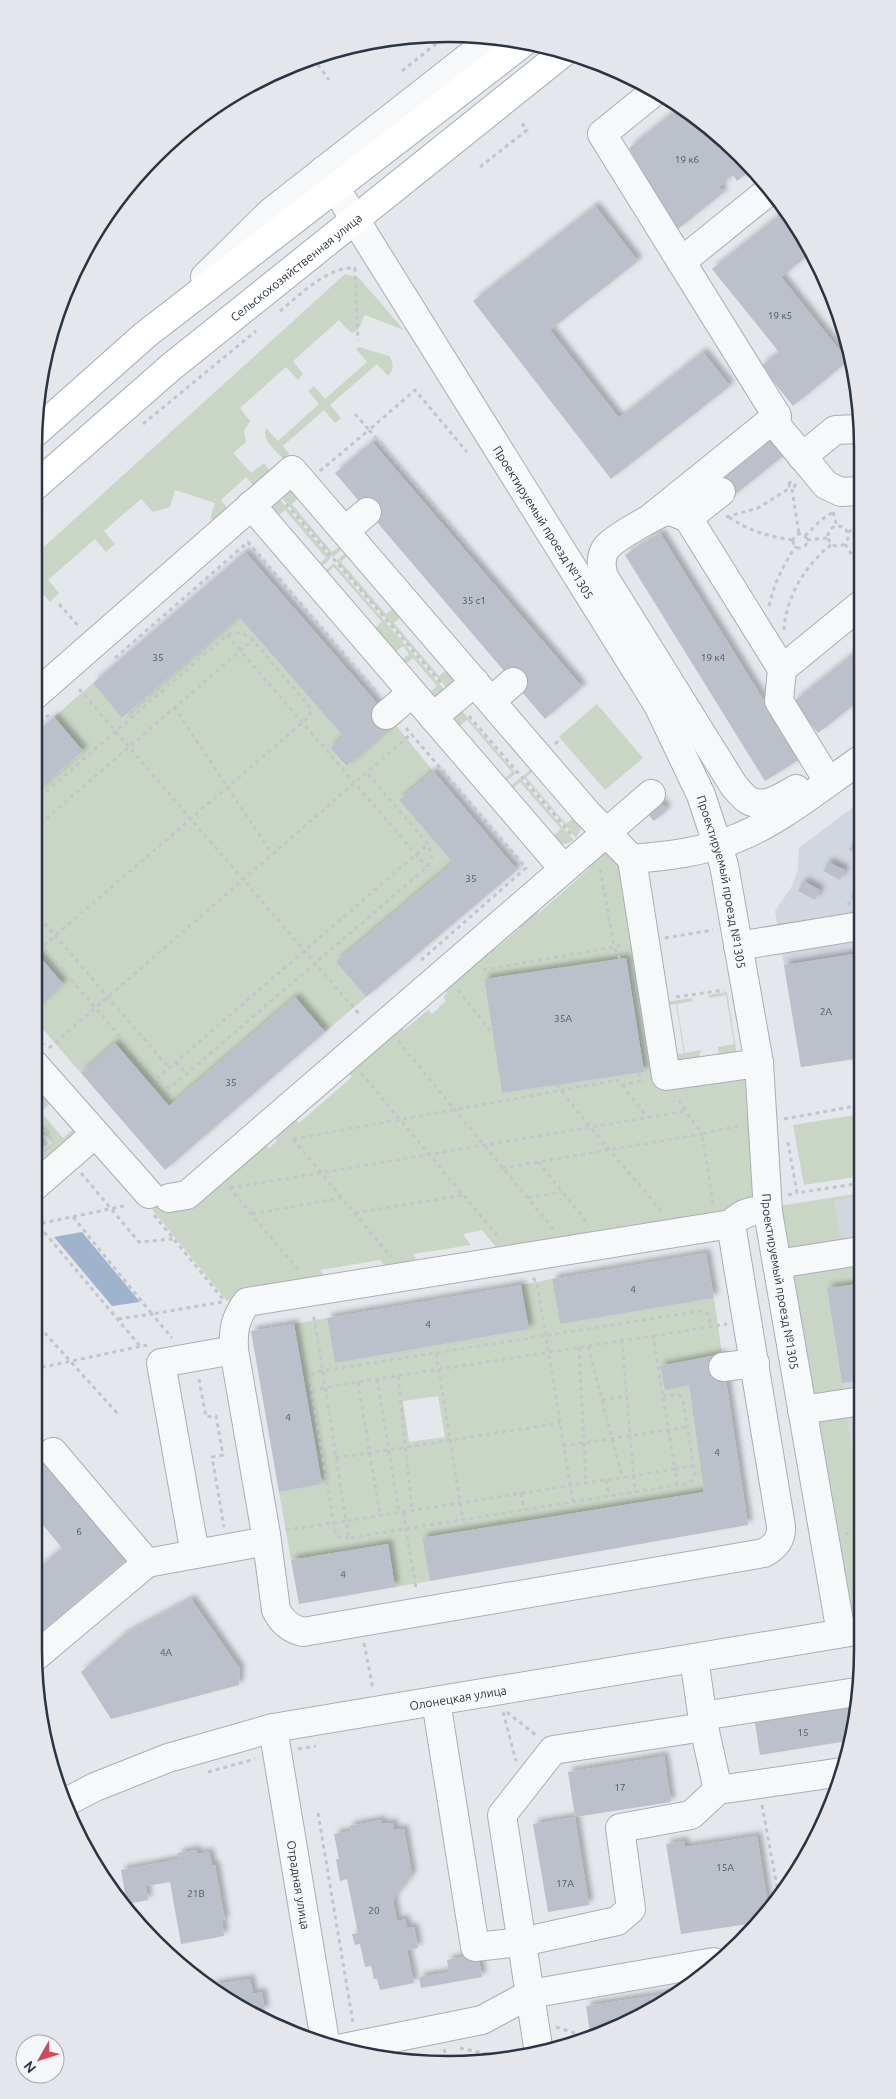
<svg xmlns="http://www.w3.org/2000/svg" width="896" height="2099" font-family="Ubuntu,sans-serif">
	<defs>
		<filter id="shadow"><feDropShadow dx="4.5" dy="-4.5" stdDeviation="2.5" flood-color="#0004"/></filter>
	</defs>
	<rect width="100%" height="100%" fill="#e4e7ec"/>
	<path fill="#d2d6de" d="M 860,802 L 861,1058 L 801,1067 L 775,911 L 791,888 L 798,870 L 799,848 Z
		M 861,1196 L 861,1260 L 843,1249 L 835,1200 Z
		M 861,1271 L 862,1511 L 827,1288 L 857,1284 L 856,1272 Z"/>
	<path fill="#c9d6c5" fill-rule="evenodd" d="M 345,274 L 359,278 L 404,330 L 365,315 L 358,330 L 351,333 L 339,320 L 293,361 L 303,374 L 298,380 L 286,367 L 240,408 L 250,421 L 244,431 L 246,442 L 233,453 L 251,473 L 264,463 L 269,470 L 269,474 L 258,490 L 246,477 L 221,500 L 231,513 L 216,520 L 210,519 L 215,503 L 175,490 L 170,507 L 153,512 L 141,499 L 104,531 L 115,544 L 106,552 L 95,539 L 48,580 L 59,593 L 50,602 L 38,589 L 34,593 L 34,556 Z
		M 359,347 L 389,356 C 394,363 394,370 388,376 L 377,364 L 330,405 L 341,418 L 335,423 L 324,410 L 283,446 L 293,459 L 283,459 C 276,450 261,440 266,428 L 278,441 L 319,404 L 308,391 L 314,386 L 325,399 L 367,362 L 356,349 Z
		M 287,488 L 304,493 L 292,504 L 332,552 L 346,541 L 348,544 L 333,557 L 277,492 Z
		M 275,494 L 331,558 L 316,572 L 313,569 L 326,558 L 285,510 L 272,521 L 269,509 Z
		M 351,548 L 353,550 L 341,562 L 386,614 L 399,603 L 406,612 L 394,623 L 439,676 L 452,665 L 459,673 L 451,693 L 336,561 Z
		M 334,563 L 449,695 L 444,699 L 424,697 L 437,686 L 413,658 L 400,669 L 396,665 L 409,654 L 403,646 L 389,657 L 369,633 L 382,622 L 334,567 L 321,578 L 319,576 Z
		M 239,617 L 343,736 L 330,748 L 345,766 L 395,724 L 433,771 L 399,800 L 453,863 L 336,962 L 366,997 L 325,1032 L 295,997 L 169,1106 L 81,1073 L 34,1019 L 34,1010 L 63,984 L 34,950 L 34,794 L 83,752 L 54,717 L 93,683 L 123,718 Z
		M 597,704 L 643,758 L 605,790 L 559,737 Z
		M 458,706 L 516,773 L 501,786 L 499,784 L 512,772 L 467,720 L 453,731 L 448,716 Z
		M 537,764 L 539,766 L 526,777 L 566,824 L 579,814 L 582,827 L 576,838 L 523,776 Z
		M 520,778 L 574,840 C 564,846 557,845 548,841 L 561,829 L 520,782 L 507,794 L 505,791 Z
		M 597,844 L 622,860 L 659,1088 L 742,1077 L 749,1086 L 755,1196 L 720,1221 L 503,1256 L 482,1230 L 463,1234 L 471,1245 L 413,1254 L 423,1269 L 391,1274 L 380,1260 L 320,1270 L 330,1284 L 227,1301 L 150,1207 L 190,1200 L 260,1139 L 269,1148 L 277,1141 L 270,1131 L 290,1113 L 299,1123 L 352,1077 L 344,1067 L 396,1020 L 404,1030 L 428,1010 L 432,1014 L 446,1001 L 443,997 L 447,993 L 439,983 L 488,938 L 497,948 L 520,928 L 512,918 L 530,903 L 539,913 L 590,868 L 582,858 ZM 626,958 L 644,1072 L 502,1093 L 484,980 Z
		M 727,992 L 737,1055 L 720,1059 L 718,1047 L 734,1044 L 726,995 L 709,998 L 709,995 Z
		M 692,998 L 693,1001 L 677,1004 L 685,1053 L 701,1050 L 698,1061 L 674,1065 L 668,1056 L 684,1053 L 676,1004 L 659,1007 L 659,1003 Z
		M 48,1094 L 54,1100 L 41,1112 L 63,1138 L 76,1127 L 79,1132 L 34,1174 L 34,1159 L 52,1143 L 34,1122 L 34,1104 L 35,1105 Z
		M 861,1114 L 861,1176 L 804,1185 L 793,1125 Z
		M 861,1193 L 861,1196 L 835,1201 L 843,1248 L 861,1260 L 861,1271 L 856,1272 L 858,1284 L 827,1289 L 862,1511 L 862,1608 L 850,1610 L 779,1206 Z
		M 552,1279 L 560,1324 L 714,1298 L 722,1354 L 660,1366 L 665,1389 L 689,1385 L 704,1492 L 422,1538 L 430,1581 L 395,1587 L 388,1544 L 291,1560 L 279,1492 L 322,1484 L 294,1324 L 327,1318 L 335,1363 L 528,1329 L 521,1285 ZM 438,1396 L 445,1437 L 409,1442 L 403,1401 Z"/>
	<path fill="#9fb4cc" d="M 82,1232 L 140,1302 L 112,1306 L 54,1237 Z"/>
	<path fill="#bbc0ca" filter="url(#shadow)" d="M 681,106 L 750,171 L 737,181 L 733,175 L 719,187 L 724,192 L 678,229 L 643,185 L 648,181 L 629,148 Z
		M 595,206 L 638,261 L 550,330 L 619,418 L 703,352 L 730,386 L 611,479 L 473,301 Z
		M 782,213 L 799,234 L 810,254 L 781,277 L 848,361 L 793,406 L 761,366 L 779,352 L 712,269 Z
		M 775,435 L 788,452 L 728,500 L 715,484 Z
		M 372,442 L 582,687 L 545,719 L 335,473 Z
		M 660,533 L 800,759 L 765,781 L 625,555 Z
		M 245,552 L 395,724 L 346,766 L 330,748 L 343,736 L 239,617 L 122,718 L 93,683 Z
		M 859,649 L 860,700 L 818,733 L 793,702 Z
		M 54,717 L 83,751 L 34,794 L 34,734 Z
		M 433,771 L 517,870 L 366,997 L 336,962 L 453,863 L 399,800 Z
		M 656,797 L 667,810 L 654,821 L 643,809 Z
		M 854,840 L 860,843 L 860,855 L 849,850 Z
		M 828,862 L 845,870 L 840,880 L 823,871 Z
		M 803,881 L 820,890 L 815,900 L 798,891 Z
		M 34,950 L 63,984 L 34,1010 Z
		M 860,953 L 861,1058 L 801,1067 L 784,965 Z
		M 626,958 L 644,1072 L 502,1093 L 484,979 Z
		M 295,997 L 325,1032 L 165,1170 L 81,1073 L 115,1043 L 169,1106 Z
		M 38,1131 L 44,1137 L 39,1141 L 45,1148 L 34,1157 L 34,1135 Z
		M 706,1253 L 714,1298 L 560,1324 L 552,1279 Z
		M 861,1271 L 861,1380 L 842,1383 L 827,1288 L 858,1284 L 856,1272 Z
		M 521,1285 L 529,1329 L 335,1363 L 327,1318 Z
		M 294,1324 L 322,1484 L 279,1492 L 251,1331 Z
		M 722,1354 L 748,1525 L 430,1581 L 422,1538 L 704,1492 L 689,1385 L 665,1390 L 660,1366 Z
		M 48,1457 L 131,1556 L 34,1638 L 34,1572 L 62,1548 L 34,1514 L 34,1469 Z
		M 388,1544 L 395,1587 L 299,1604 L 291,1560 Z
		M 191,1599 L 240,1669 L 239,1685 L 111,1719 L 81,1672 L 125,1634 Z
		M 853,1707 L 847,1741 L 760,1755 L 755,1723 Z
		M 664,1756 L 671,1802 L 575,1817 L 589,1905 L 548,1912 L 533,1824 L 575,1817 L 568,1772 Z
		M 381,1820 L 382,1824 L 393,1823 L 394,1830 L 404,1829 L 412,1875 L 393,1900 L 397,1921 L 405,1919 L 407,1928 L 414,1927 L 418,1948 L 407,1950 L 414,1983 L 380,1990 L 377,1979 L 374,1979 L 371,1966 L 365,1967 L 360,1944 L 355,1945 L 352,1934 L 358,1933 L 347,1879 L 340,1881 L 336,1859 L 339,1859 L 334,1834 L 351,1831 L 349,1826 Z
		M 757,1836 L 769,1911 L 761,1922 L 681,1934 L 666,1844 L 684,1841 L 685,1847 Z
		M 196,1850 L 197,1854 L 209,1852 L 212,1865 L 215,1865 L 225,1921 L 222,1921 L 224,1936 L 181,1944 L 170,1882 L 146,1886 L 148,1900 L 127,1904 L 121,1870 L 179,1859 L 178,1853 Z
		M 478,1954 L 482,1977 L 421,1988 L 419,1977 L 449,1972 L 447,1960 Z
		M 250,1979 L 253,1994 L 262,1992 L 265,2011 L 256,2012 L 257,2016 L 241,2010 L 210,1985 Z
		M 676,1992 L 655,2010 L 590,2034 L 586,2006 Z"/>
	<g fill="none" stroke-linecap="round" stroke-linejoin="round">
		<defs>
			<g id="minor">
				<path id="s1" d="M 324,170 L 658,705 L 701,795 L 724,865 L 759,1063 L 768,1212 L 841,1633"/>
				<path d="M 681,262 L 770,190"/>
				<path d="M 205,277 L 271,212 L 494,37"/>
				<path d="M 772,420 L 826,485 L 841,492 L 859,491"/>
				<path d="M 802,457 L 835,430 L 859,429"/>
				<path d="M 251,505 L 563,868"/>
				<path d="M 652,517 L 777,416 L 602,134 L 654,92"/>
				<path d="M 688,518 L 721,492"/>
				<path d="M 345,531 L 367,512"/>
				<path d="M 782,669 L 859,606"/>
				<path d="M 34,696 L 292,470 L 587,813 L 632,859 C 668,856 704,852 737,838 C 780,821 822,786 860,760"/>
				<path d="M 491,701 L 513,682"/>
				<path d="M 386,715 L 412,693"/>
				<path d="M 433,717 L 475,682"/>
				<path d="M 796,789 C 782,797 764,810 748,800 C 743,797 738,790 734,786 L 604,577 C 601,568 600,555 607,547 C 617,536 654,516 668,510 L 688,518 L 782,669 L 779,701 L 822,771"/>
				<path d="M 632,859 L 666,1076 L 759,1063"/>
				<path d="M 738,946 L 860,926"/>
				<path d="M 34,1064 L 149,1194"/>
				<path d="M 34,1184 L 35,1186 L 95,1134"/>
				<path d="M 169,1198 L 187,1195 L 651,794"/>
				<path d="M 731,1224 L 247,1302 C 235,1318 233,1330 234,1350 L 266,1534 L 276,1610 C 282,1622 290,1629 303,1632 L 764,1553 C 775,1547 782,1539 781,1526 L 731,1224 C 742,1213 752,1209 768,1212"/>
				<path d="M 777,1264 L 860,1251"/>
				<path d="M 723,1367 L 755,1363"/>
				<path d="M 802,1410 L 862,1401"/>
				<path d="M 53,1452 L 147,1563 L 267,1541"/>
				<path d="M 195,1554 L 161,1363 L 234,1350"/>
				<path d="M 35,1657 L 147,1563"/>
				<path d="M 436,1701 L 475,1947 L 522,1942 L 617,1921 L 631,1909 L 620,1828 L 691,1815 L 718,1790 L 842,1772"/>
				<path d="M 702,1716 L 856,1692"/>
				<path d="M 704,1727 L 718,1790"/>
				<path id="s2" d="M 273,1728 L 325,2041"/>
				<path id="s3" d="M 64,1803 L 95,1787 L 168,1758 L 273,1728 L 862,1630"/>
				<path d="M 343,2048 L 482,2020 L 530,1994 L 714,1962"/>
				<path d="M 539,2053 L 502,1815 L 553,1750 L 704,1727 L 694,1658"/>
			</g>
			<g id="major">
				<path d="M 36,432 L 145,335 L 524,42"/>
				<path id="s4" d="M 34,487 L 171,367 L 564,52"/>
			</g>
		</defs>
		<use href="#minor" stroke="#a9aeb7" stroke-width="30"/>
		<use href="#major" stroke="#a3abb8" stroke-width="30"/>
		<path stroke="#c2c5cb" stroke-width="3" stroke-dasharray="4 4" stroke-linecap="butt" d="M 313,58 L 329,80
			M 402,71 L 447,35
			M 480,167 L 527,130 L 520,121
			M 280,311 C 300,295 328,266 355,268 L 358,340
			M 355,414 L 369,430 L 415,390 L 467,452
			M 143,424 L 256,331
			M 320,471 L 369,430 L 472,550
			M789 485a3 3 0 1 1 6 0a3 3 0 1 1-6 0Z
			M 792,489 L 799,534
			M 286,504 L 441,683
			M 833,512 L 837,526
			M 726,517 L 758,508 L 790,488
			M 729,517 C 749,531 770,537 793,540
			M 34,518 L 45,508
			M828 536a10 10 0 1 1 20 0a10 10 0 1 1-20 0Z
			M 848,532 L 859,527
			M793 541a7 7 0 1 1 14 0a7 7 0 1 1-14 0Z
			M 805,536 L 821,520 L 832,513
			M 807,540 L 828,538
			M 845,544 L 859,566
			M 59,604 L 80,628
			M 769,606 C 774,584 783,565 796,546
			M 784,630 C 786,596 806,564 832,544
			M 227,635 L 427,867
			M 115,658 L 248,542 L 378,694
			M 79,689 L 359,1014
			M 174,707 L 272,854
			M 469,716 L 571,834
			M 34,728 L 50,714
			M 406,728 L 526,868 L 419,962
			M 555,744 L 561,739
			M 34,802 L 227,635 C 237,631 245,633 253,640 L 311,709 L 310,716 L 42,947
			M 34,829 L 253,640
			M 848,905 L 860,882
			M 34,911 L 169,1068
			M 34,937 L 161,1084 L 170,1088 L 427,867 L 432,856 L 428,844 L 367,773
			M 665,938 L 713,930
			M 620,959 L 614,947 L 624,945
			M 483,970 L 614,947 L 600,867
			M 458,990 L 492,1033
			M 676,997 L 724,990
			M 34,1031 L 45,1044
			M 398,1041 L 555,1231
			M 49,1048 L 411,734
			M 176,1062 L 187,1075
			M 639,1072 L 641,1081
			M 361,1073 L 500,1239
			M 156,1079 L 428,844
			M 557,1085 L 590,1127 L 663,1213
			M 622,1085 L 647,1117
			M 34,1117 L 54,1142
			M 784,1119 L 861,1105
			M 293,1139 L 618,1080 L 622,1085 L 645,1080
			M 293,1139 L 391,1257
			M 788,1142 L 797,1193 L 861,1183
			M 538,1162 L 589,1225
			M 502,1168 L 702,1134 L 675,1096
			M 81,1173 L 139,1242 L 173,1239
			M 229,1187 L 299,1271
			M 230,1188 L 686,1111
			M 788,1195 L 797,1193
			M 528,1198 L 561,1192
			M 713,1204 L 702,1134 L 741,1125
			M 355,1213 L 463,1195
			M 252,1214 L 341,1198
			M 154,1215 L 223,1299
			M 73,1217 L 152,1314 L 222,1302
			M 34,1220 L 140,1346
			M 34,1225 L 128,1205
			M 533,1278 L 537,1282 L 573,1502
			M 118,1319 L 152,1314 L 172,1338
			M 34,1321 L 118,1414
			M 653,1336 L 727,1324
			M 622,1340 L 635,1492
			M 588,1346 L 622,1477
			M 579,1347 L 586,1483
			M 436,1353 L 463,1520
			M 34,1369 L 147,1345
			M 398,1376 L 412,1510
			M 199,1379 L 206,1417 L 216,1416 L 223,1455 L 212,1457 L 224,1527
			M 377,1379 L 399,1512
			M 358,1382 L 380,1515
			M 312,1390 L 358,1382 L 588,1346 L 653,1336 L 675,1469 L 346,1521 C 335,1452 325,1382 313,1313
			M 602,1400 L 627,1396
			M 34,1428 L 40,1436
			M 563,1446 L 687,1427
			M 336,1458 L 560,1423
			M 606,1480 L 609,1496
			M 677,1485 L 675,1469 L 693,1466
			M 521,1493 L 524,1510
			M 403,1512 L 416,1588
			M 286,1530 L 346,1521 L 349,1538 L 690,1483 L 694,1478 L 695,1474 L 683,1400 L 679,1395 L 663,1396
			M 845,1534 L 862,1531
			M 349,1538 L 340,1538 L 335,1531 L 310,1380 L 310,1377 L 315,1372 L 700,1311 L 708,1314 L 711,1326
			M 364,1643 L 373,1689
			M 503,1712 L 516,1761
			M 507,1712 L 537,1736
			M 298,1749 L 316,1746
			M 208,1772 L 255,1759
			M 762,1805 L 779,1897
			M 318,1813 L 353,2023
			M 556,2027 L 584,2036
			M 460,2048 L 510,2059
			M 444,2049 L 449,2065"/>
		<use href="#minor" stroke="#f7f8fa" stroke-width="28"/>
		<use href="#major" stroke="#fff" stroke-width="28"/>
	</g>
	<g text-anchor="middle" dominant-baseline="central" stroke-width="5" stroke-linejoin="round" paint-order="stroke">
		<g font-size="10" fill="#4f5766">
			<text x="687" y="159">19 к6</text>
			<text x="780" y="315">19 к5</text>
			<text x="474" y="600">35 c1</text>
			<text x="158" y="657">35</text>
			<text x="713" y="657">19 к4</text>
			<text x="471" y="878">35</text>
			<text x="826" y="1011">2А</text>
			<text x="563" y="1018">35А</text>
			<text x="231" y="1082">35</text>
			<text x="633" y="1289">4</text>
			<text x="428" y="1324">4</text>
			<text x="288" y="1417">4</text>
			<text x="717" y="1452">4</text>
			<text x="79" y="1531">6</text>
			<text x="343" y="1574">4</text>
			<text x="166" y="1652">4А</text>
			<text x="803" y="1732">15</text>
			<text x="620" y="1787">17</text>
			<text x="725" y="1867">15А</text>
			<text x="565" y="1883">17А</text>
			<text x="196" y="1893">21В</text>
			<text x="374" y="1910">20</text>
		</g>
		<g font-size="12" fill="#2b3445" stroke="#f4f6f9">
			<text stroke="none"><textPath href="#s4" startOffset="342">Сельскохозяйственная улица</textPath></text>
			<text stroke="none"><textPath href="#s1" startOffset="415">Проектируемый проезд №1305</textPath></text>
			<text stroke="none"><textPath href="#s1" startOffset="820">Проектируемый проезд №1305</textPath></text>
			<text stroke="none"><textPath href="#s1" startOffset="1225">Проектируемый проезд №1305</textPath></text>
			<text stroke="none"><textPath href="#s3" startOffset="410">Олонецкая улица</textPath></text>
			<text stroke="none"><textPath href="#s2" startOffset="159">Отрадная улица</textPath></text>
		</g>
	</g>
	<path d="M0 0H896V2099H0ZM448 42H448A406 406 0 0 1 854 448V1650A406 406 0 0 1 448 2056H448A406 406 0 0 1 42 1650V448A406 406 0 0 1 448 42Z" fill="#e4e6eb" fill-rule="evenodd"/>
	<path fill="none" stroke="#2b3445" stroke-width="2.5" d="M448 42H448A406 406 0 0 1 854 448V1650A406 406 0 0 1 448 2056H448A406 406 0 0 1 42 1650V448A406 406 0 0 1 448 42Z"/>
	<g transform="translate(40 2059) rotate(231)"><circle r="24" fill="#f4f6f9" stroke="#a4a8b1"/>
	<path d="M0-4L9 19L0 12L-9 19Z" fill="#d1495b"/>
	<text y="-8" font-size="14" font-weight="bold" text-anchor="middle" fill="#2b3445">N</text>
	</g>
</svg>
